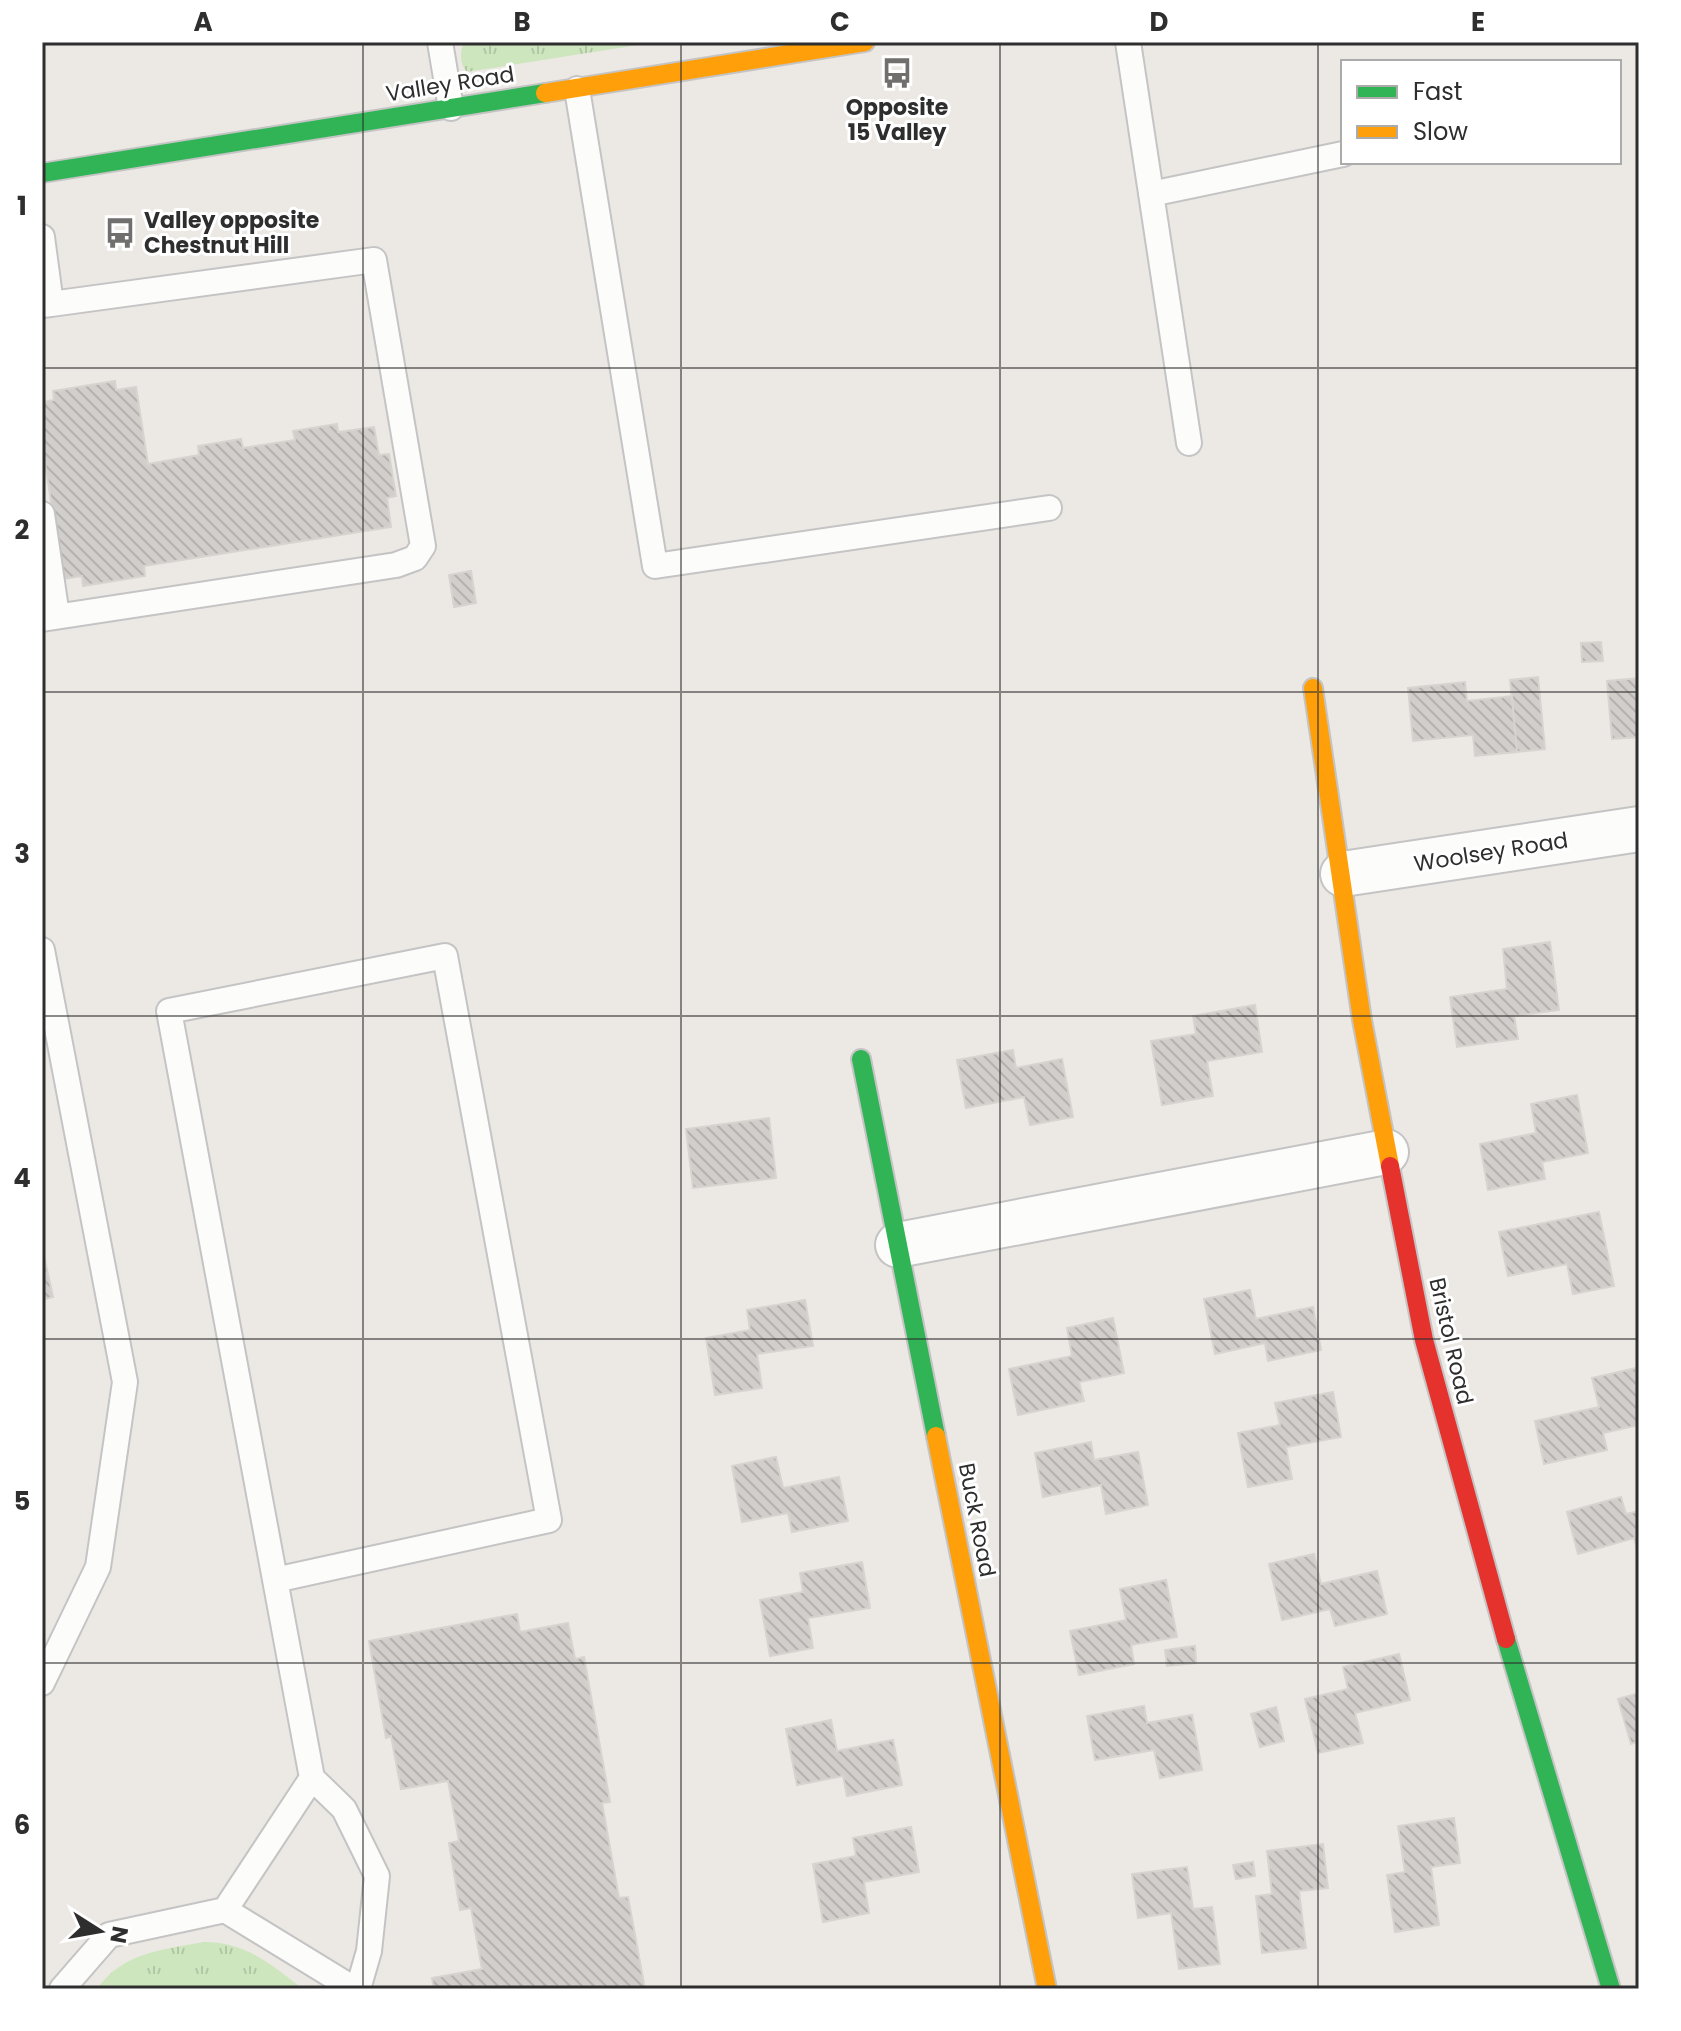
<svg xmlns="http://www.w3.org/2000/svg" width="1681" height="2031" font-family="Poppins,sans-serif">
	<defs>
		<pattern id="grass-tufts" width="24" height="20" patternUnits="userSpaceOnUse" patternTransform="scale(2)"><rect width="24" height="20" fill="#cee6be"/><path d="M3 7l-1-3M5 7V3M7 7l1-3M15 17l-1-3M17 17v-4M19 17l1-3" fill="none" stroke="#b1c6a4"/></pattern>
		<pattern id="building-back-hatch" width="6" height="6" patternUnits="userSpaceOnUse" patternTransform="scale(2)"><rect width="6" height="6" fill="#d1cecb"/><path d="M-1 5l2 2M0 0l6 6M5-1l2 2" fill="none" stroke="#b4b1af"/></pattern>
	</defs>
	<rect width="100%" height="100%" fill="#ece8e4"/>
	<path fill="url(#grass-tufts)" d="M 464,42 L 657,42 L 467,72 C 459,63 460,52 464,42 Z
		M 203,1942 C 245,1941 272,1965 303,1989 L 97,1989 C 123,1952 162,1950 203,1942 Z"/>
	<path fill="url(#building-back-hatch)" stroke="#d7d4d0" stroke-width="2" d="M 115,381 L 116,390 L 136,387 L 148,464 L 199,455 L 198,446 L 241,439 L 243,448 L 295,440 L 293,431 L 337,424 L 338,432 L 374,427 L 379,455 L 389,454 L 396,496 L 387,498 L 391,527 L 144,566 L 145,576 L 83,586 L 82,576 L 63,579 L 42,443 L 42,402 L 54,400 L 53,391 Z
		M 471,571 L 476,603 L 454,607 L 449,575 Z
		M 1601,642 L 1603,661 L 1582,662 L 1581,643 Z
		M 1538,677 L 1545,749 L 1517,752 L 1510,680 Z
		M 1639,678 L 1639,737 L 1612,739 L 1607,681 Z
		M 1465,682 L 1467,701 L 1512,696 L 1517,752 L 1475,756 L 1473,735 L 1413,741 L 1408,688 Z
		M 1550,942 L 1559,1010 L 1514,1016 L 1518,1039 L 1457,1047 L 1450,997 L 1507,989 L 1503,949 Z
		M 1255,1005 L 1262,1052 L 1207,1061 L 1213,1096 L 1162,1105 L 1151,1041 L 1196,1034 L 1193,1016 Z
		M 1013,1050 L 1016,1068 L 1062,1059 L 1073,1117 L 1030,1125 L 1024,1097 L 966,1108 L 957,1060 Z
		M 1577,1095 L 1588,1153 L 1542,1162 L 1545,1179 L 1488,1190 L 1480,1144 L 1536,1133 L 1531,1104 Z
		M 769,1118 L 776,1178 L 693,1188 L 686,1129 Z
		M 1599,1212 L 1614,1286 L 1573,1294 L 1567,1264 L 1508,1276 L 1499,1232 Z
		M 42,1247 L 53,1297 L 42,1300 Z
		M 1250,1290 L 1256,1319 L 1313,1307 L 1321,1350 L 1268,1361 L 1265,1343 L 1215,1354 L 1204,1299 Z
		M 805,1300 L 813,1346 L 757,1354 L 762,1388 L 715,1395 L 706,1338 L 750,1330 L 747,1310 Z
		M 1113,1318 L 1124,1373 L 1079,1382 L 1084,1401 L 1018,1415 L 1009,1369 L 1072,1356 L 1067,1328 Z
		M 1636,1368 L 1639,1425 L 1603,1433 L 1607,1450 L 1544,1464 L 1535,1421 L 1599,1407 L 1592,1378 Z
		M 1333,1392 L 1341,1437 L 1286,1447 L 1292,1479 L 1248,1487 L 1238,1433 L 1280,1425 L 1275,1403 Z
		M 1091,1442 L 1094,1460 L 1138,1452 L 1148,1505 L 1106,1514 L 1101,1485 L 1043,1497 L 1035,1453 Z
		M 776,1457 L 783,1488 L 839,1477 L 848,1521 L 792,1532 L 788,1513 L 742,1522 L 732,1466 Z
		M 1621,1497 L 1626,1514 L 1639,1511 L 1639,1556 L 1634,1538 L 1578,1554 L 1567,1512 Z
		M 1314,1554 L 1321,1584 L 1377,1571 L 1387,1614 L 1335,1626 L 1330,1609 L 1282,1620 L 1269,1564 Z
		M 862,1562 L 870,1608 L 808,1618 L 813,1648 L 770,1656 L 760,1600 L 803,1592 L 800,1573 Z
		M 1166,1580 L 1177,1637 L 1131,1645 L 1134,1664 L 1079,1675 L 1070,1631 L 1126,1620 L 1120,1589 Z
		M 517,1614 L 520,1632 L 568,1623 L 575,1659 L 584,1657 L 610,1802 L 602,1803 L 619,1898 L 628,1897 L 645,1989 L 434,1989 L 432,1978 L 482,1969 L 471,1908 L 460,1910 L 449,1843 L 459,1841 L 448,1781 L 401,1789 L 391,1736 L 386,1738 L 369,1641 Z
		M 1195,1646 L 1196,1663 L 1167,1666 L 1165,1650 Z
		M 1399,1654 L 1410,1700 L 1355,1713 L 1363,1743 L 1318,1753 L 1305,1699 L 1348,1689 L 1343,1667 Z
		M 1639,1693 L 1639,1741 L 1631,1744 L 1618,1699 Z
		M 1144,1706 L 1147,1723 L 1192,1715 L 1202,1770 L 1160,1778 L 1154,1750 L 1095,1760 L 1087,1716 Z
		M 1276,1707 L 1284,1741 L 1260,1747 L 1251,1714 Z
		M 831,1720 L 837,1751 L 893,1740 L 902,1785 L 847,1796 L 843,1776 L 797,1785 L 786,1729 Z
		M 1454,1818 L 1460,1863 L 1431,1867 L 1439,1925 L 1395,1932 L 1387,1875 L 1405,1872 L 1398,1826 Z
		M 911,1827 L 919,1872 L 864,1882 L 869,1913 L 823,1922 L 813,1864 L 856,1856 L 853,1838 Z
		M 1323,1844 L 1328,1888 L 1299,1891 L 1306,1948 L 1262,1953 L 1256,1896 L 1272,1894 L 1267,1851 Z
		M 1253,1862 L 1255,1876 L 1236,1879 L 1233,1865 Z
		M 1187,1867 L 1193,1909 L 1212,1907 L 1220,1964 L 1179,1969 L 1171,1913 L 1138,1918 L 1132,1874 Z"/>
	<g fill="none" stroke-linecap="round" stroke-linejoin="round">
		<defs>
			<path id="lane" d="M 440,42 L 451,108
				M 1128,42 L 1189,443
				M 577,89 L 655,566 L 1049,508
				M 1151,194 L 1343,154
				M 42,237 L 51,304 L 42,305
				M 42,514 L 57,616
				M 42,619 L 396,565 L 415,558 L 423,546 L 374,260 L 51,304
				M 42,950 L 125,1382 L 98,1567 L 42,1683
				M 312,1778 L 344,1809 L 377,1876 L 369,1951 L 358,1989
				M 225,1910 L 354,1989
				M 62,1989 L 109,1935 L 225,1910 L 312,1778 L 169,1011 L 445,956 L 549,1520 L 275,1580"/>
			<path id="street" d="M 1343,874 L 1639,829
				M 898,1245 L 1386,1152"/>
			<path id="fast" d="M 42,173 L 545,93
				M 861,1059 L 936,1436
				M 1506,1639 L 1611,1989"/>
			<path id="slow" d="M 545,93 L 865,42
				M 1313,688 L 1362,1020 L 1390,1166
				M 936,1436 L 1047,1989"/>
			<path id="jam" d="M 1390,1166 L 1424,1340 L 1506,1639"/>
		</defs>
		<use href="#lane" stroke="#c5c4c5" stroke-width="28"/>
		<use href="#street" stroke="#c5c4c5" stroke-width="48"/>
		<use href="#fast" stroke="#c5c4c5" stroke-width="22"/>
		<use href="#slow" stroke="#c5c4c5" stroke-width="22"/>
		<use href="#jam" stroke="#c5c4c5" stroke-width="22"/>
		<use href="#lane" stroke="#fcfcfb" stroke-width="24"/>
		<use href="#street" stroke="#fcfcfb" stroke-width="44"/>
		<use href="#fast" stroke="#30b455" stroke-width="18"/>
		<use href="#slow" stroke="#ff9f0a" stroke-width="18"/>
		<use href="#jam" stroke="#e5322d" stroke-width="18"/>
	</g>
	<path fill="none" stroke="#2e2e2e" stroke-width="2" stroke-opacity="0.55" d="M 363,42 L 363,1989M 681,42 L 681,1989M 1000,42 L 1000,1989M 1318,42 L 1318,1989M 42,368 L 1639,368M 42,692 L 1639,692M 42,1016 L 1639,1016M 42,1339 L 1639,1339M 42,1663 L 1639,1663"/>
	<defs>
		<symbol id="bus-bare" viewBox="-9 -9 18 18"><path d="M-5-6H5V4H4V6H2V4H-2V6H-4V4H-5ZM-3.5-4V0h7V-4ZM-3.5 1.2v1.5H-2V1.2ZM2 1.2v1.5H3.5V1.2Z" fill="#706f6e" stroke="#fff" stroke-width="2.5" paint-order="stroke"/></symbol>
	</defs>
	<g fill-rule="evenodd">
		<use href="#bus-bare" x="875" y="51" width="44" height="44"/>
		<use href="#bus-bare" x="98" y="211" width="44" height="44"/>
	</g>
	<g text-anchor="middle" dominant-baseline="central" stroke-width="6" stroke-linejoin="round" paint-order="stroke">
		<g font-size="22" fill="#2e2e2e" stroke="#fff">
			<text transform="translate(450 84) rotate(-9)">Valley Road</text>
			<text transform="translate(1491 852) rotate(-9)">Woolsey Road</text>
			<text transform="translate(1451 1341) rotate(77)">Bristol Road</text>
			<text transform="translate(977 1520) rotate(79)">Buck Road</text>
		</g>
		<g font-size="22" font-weight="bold" fill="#2e2e2e" stroke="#fff">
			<text x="897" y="107">Opposite<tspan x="897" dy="25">15 Valley</tspan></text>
			<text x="144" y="220" text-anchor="start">Valley opposite<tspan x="144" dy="25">Chestnut Hill</tspan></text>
		</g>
	</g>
	<rect width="1681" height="2031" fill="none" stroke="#ffffff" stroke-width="88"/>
	<rect x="1341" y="60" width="280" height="104" fill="#ffffff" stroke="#ababab" stroke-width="2"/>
	<rect x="1357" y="86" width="40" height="12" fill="#30b455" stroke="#ababab" stroke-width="2"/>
	<text x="1413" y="100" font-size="24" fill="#2e2e2e">Fast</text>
	<rect x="1357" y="126" width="40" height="12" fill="#ff9f0a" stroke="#ababab" stroke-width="2"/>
	<text x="1413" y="140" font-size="24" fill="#2e2e2e">Slow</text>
	<g transform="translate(100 1931) rotate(101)" stroke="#ffffff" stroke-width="6" paint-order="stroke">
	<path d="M0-6L14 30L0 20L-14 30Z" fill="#2e2e2e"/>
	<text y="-12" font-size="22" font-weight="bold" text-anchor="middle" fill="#2e2e2e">N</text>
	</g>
	<rect x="44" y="44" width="1593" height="1943" fill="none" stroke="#2e2e2e" stroke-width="3"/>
	<g font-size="26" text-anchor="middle" font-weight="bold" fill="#2e2e2e">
		<text x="203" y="31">A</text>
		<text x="522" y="31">B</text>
		<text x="840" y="31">C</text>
		<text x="1159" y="31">D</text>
		<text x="1478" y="31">E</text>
		<text x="22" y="215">1</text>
		<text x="22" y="539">2</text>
		<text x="22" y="863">3</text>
		<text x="22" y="1187">4</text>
		<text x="22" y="1510">5</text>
		<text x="22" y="1834">6</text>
	</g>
</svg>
